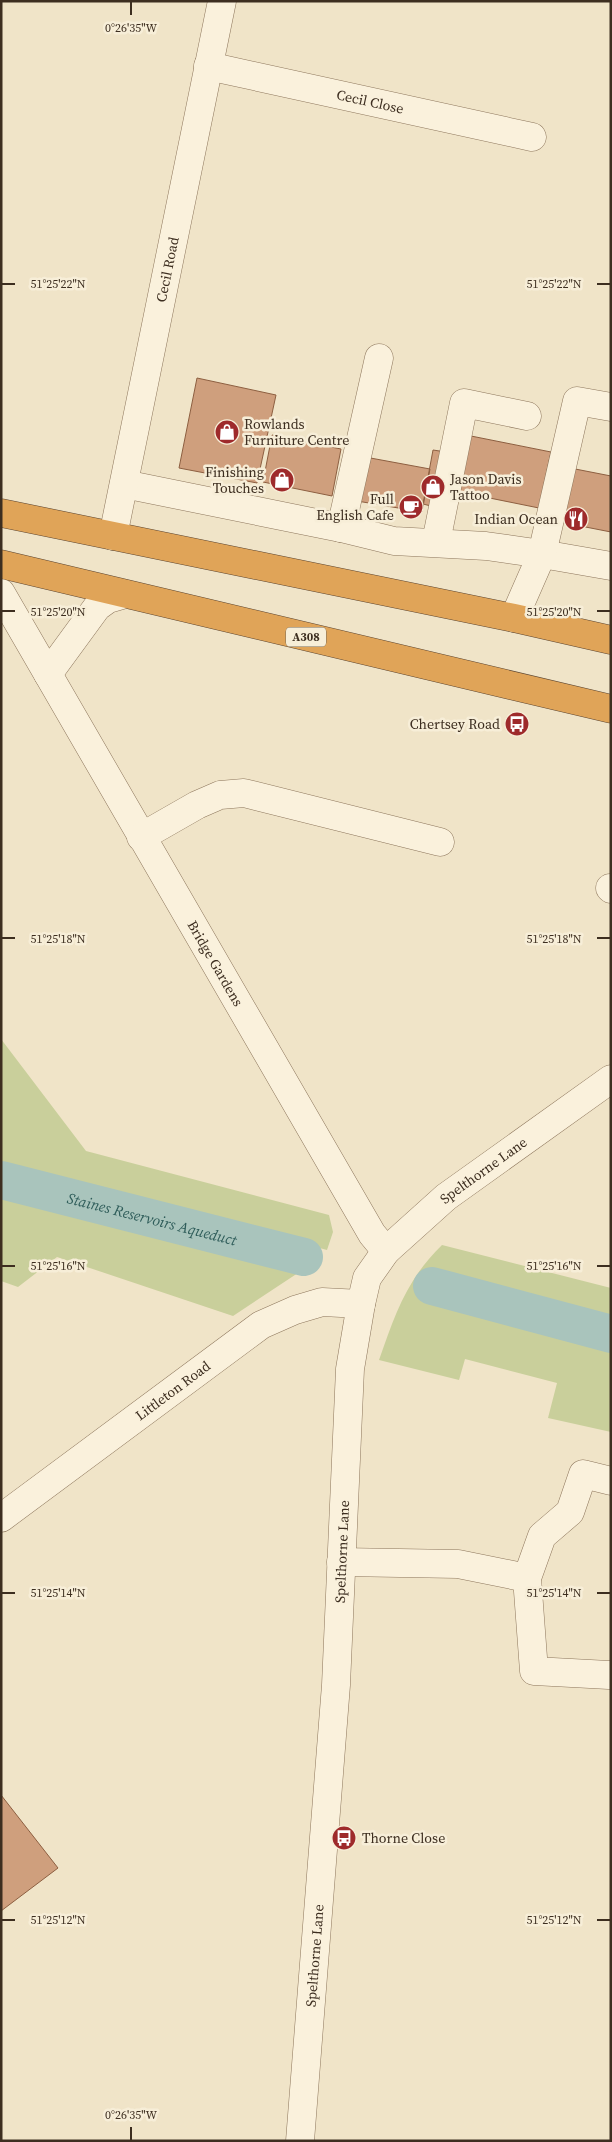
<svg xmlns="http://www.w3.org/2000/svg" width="612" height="2142" font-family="'Source Serif 4',serif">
	<rect width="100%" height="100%" fill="#f0e4c8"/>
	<path fill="#c9cf9b" d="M 1,1039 L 86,1151 L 329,1215 L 333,1232 L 327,1250 L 1,1163 Z
		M 1,1191 L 301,1271 L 233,1316 L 57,1257 L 18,1287 L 1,1281 Z
		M 442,1245 L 611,1288 L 611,1432 L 548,1418 L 557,1383 L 465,1359 L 459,1380 L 379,1360 C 395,1315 406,1280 442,1245 Z"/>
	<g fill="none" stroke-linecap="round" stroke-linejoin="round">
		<g stroke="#a9c4bc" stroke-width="38">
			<path id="s1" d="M 1,1180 L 304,1257"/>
			<path d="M 432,1286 L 611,1334"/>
		</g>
	</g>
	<path fill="#cf9f7d" stroke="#8d5f41" d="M 197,378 L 276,395 L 257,483 L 179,468 Z
		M 461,434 L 551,452 L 539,508 L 450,490 Z
		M 272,435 L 341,449 L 332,496 L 263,482 Z
		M 433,450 L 446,452 L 435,507 L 423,504 Z
		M 365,457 L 430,469 L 422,512 L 357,501 Z
		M 565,467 L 611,476 L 611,532 L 555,521 Z
		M 1,1795 L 58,1868 L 1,1911 Z"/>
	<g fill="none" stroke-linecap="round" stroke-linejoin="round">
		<defs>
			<g id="minor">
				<path id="s2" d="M 208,66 L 532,137"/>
				<path d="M 124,484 L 341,528 L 394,541 L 486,546 L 542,554 L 611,566"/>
				<path d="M 341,528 L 379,358"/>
				<path id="s3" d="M 113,536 L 222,1"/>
				<path d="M 436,542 L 464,403 L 527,416"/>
				<path id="s4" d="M 1,593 L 372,1234 L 386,1251"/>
				<path d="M 514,618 L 542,554 L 577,401 L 611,407"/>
				<path d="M 48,674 L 97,607 L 108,599 L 125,594"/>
				<path d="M 141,837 L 197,805 L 220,795 L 244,793 L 440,842"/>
				<path d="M 610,888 L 611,889"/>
				<path id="s5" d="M 1,1518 L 261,1325 L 295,1310 L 322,1302 L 361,1304"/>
				<path d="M 341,1562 L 458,1564 L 527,1578"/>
				<path d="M 609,1675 L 534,1671 L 527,1578 L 542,1536 L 570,1512 L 583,1474 L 611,1481"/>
				<path id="s6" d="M 300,2141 L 336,1685 L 350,1369 L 361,1304 L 367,1278 L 386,1251 L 446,1197 L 611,1079"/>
			</g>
			<path id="highway" d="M 1,513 L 514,618 L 611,640
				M 1,564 L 611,709"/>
		</defs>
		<use href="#minor" stroke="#8d765c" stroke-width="29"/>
		<use href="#highway" stroke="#5b4430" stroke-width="29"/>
		<use href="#minor" stroke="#faf1dc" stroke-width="28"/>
		<use href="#highway" stroke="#e0a458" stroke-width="28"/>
	</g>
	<path fill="none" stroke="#3d2e20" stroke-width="2" d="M 131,2 L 131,15M 2,284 L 15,284M 597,284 L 610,284M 2,611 L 15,611M 597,611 L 610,611M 2,938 L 15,938M 597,938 L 610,938M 2,1266 L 15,1266M 597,1266 L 610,1266M 2,1593 L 15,1593M 597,1593 L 610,1593M 2,1920 L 15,1920M 597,1920 L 610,1920M 131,2127 L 131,2140"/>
	<defs>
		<symbol id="shop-disc" viewBox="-11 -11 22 22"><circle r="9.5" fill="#9e2a2b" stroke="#f7eed8"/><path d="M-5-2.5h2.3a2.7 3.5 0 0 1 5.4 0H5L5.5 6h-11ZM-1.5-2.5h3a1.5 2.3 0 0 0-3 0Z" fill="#fff"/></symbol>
		<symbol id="cafe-disc" viewBox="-11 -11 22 22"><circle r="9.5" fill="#9e2a2b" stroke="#f7eed8"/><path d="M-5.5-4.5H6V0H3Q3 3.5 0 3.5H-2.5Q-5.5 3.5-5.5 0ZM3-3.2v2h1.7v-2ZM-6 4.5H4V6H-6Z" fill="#fff"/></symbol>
		<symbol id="restaurant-disc" viewBox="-11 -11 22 22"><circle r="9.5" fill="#9e2a2b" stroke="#f7eed8"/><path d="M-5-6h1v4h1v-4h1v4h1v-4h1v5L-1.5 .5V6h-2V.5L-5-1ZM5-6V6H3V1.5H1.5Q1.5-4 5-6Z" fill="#fff"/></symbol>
		<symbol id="bus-disc" viewBox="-11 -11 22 22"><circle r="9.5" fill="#9e2a2b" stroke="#f7eed8"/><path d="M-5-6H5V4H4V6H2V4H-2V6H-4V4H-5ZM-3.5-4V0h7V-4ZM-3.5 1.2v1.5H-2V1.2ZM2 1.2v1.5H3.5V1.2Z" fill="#fff"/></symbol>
	</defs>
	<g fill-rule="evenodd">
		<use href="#shop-disc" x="213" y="418" width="28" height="28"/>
		<use href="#shop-disc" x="268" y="466" width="28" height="28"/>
		<use href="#shop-disc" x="419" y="473" width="28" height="28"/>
		<use href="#cafe-disc" x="397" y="493" width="28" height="28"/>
		<use href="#restaurant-disc" x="562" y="505" width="28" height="28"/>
		<use href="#bus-disc" x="503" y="710" width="28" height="28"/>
		<use href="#bus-disc" x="330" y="1824" width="28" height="28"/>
	</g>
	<g text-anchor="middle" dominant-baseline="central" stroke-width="5" stroke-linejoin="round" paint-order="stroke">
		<rect fill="#f7eed8" stroke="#756857" stroke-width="1" x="286" y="627.5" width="40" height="19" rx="4"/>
		<g font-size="12" font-weight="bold" fill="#3d2e20">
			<text x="306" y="637">A308</text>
		</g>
		<g font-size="14" fill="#3d2e20" stroke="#f7eed8">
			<text stroke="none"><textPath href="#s2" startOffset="166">Cecil Close</textPath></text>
			<text stroke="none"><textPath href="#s3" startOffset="272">Cecil Road</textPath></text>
			<text stroke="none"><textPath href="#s4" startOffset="428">Bridge Gardens</textPath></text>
			<text stroke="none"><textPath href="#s6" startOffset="1026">Spelthorne Lane</textPath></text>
			<text stroke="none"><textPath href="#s5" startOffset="214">Littleton Road</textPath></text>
			<text stroke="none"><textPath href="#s6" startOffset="591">Spelthorne Lane</textPath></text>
			<text stroke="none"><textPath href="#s6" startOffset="186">Spelthorne Lane</textPath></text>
		</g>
		<g font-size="14" fill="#3d2e20" stroke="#f7eed8" text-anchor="end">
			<text x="244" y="424" text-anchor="start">Rowlands<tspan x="244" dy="16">Furniture Centre</tspan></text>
			<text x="264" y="472">Finishing<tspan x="264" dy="16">Touches</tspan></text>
			<text x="450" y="479" text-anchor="start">Jason Davis<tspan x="450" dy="16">Tattoo</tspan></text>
			<text x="394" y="499">Full<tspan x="394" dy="16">English Cafe</tspan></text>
			<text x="558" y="519">Indian Ocean</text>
			<text x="500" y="724">Chertsey Road</text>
			<text x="362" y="1838" text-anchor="start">Thorne Close</text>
		</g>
		<g font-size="15" font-style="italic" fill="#2f5d5a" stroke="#f7eed8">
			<text stroke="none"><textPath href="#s1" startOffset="156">Staines Reservoirs Aqueduct</textPath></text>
		</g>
	</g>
	<g font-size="12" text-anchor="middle" fill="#3d2e20" stroke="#f7eed8" stroke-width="5" stroke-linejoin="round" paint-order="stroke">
		<text x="131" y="32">0°26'35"W</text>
		<text x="58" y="288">51°25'22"N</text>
		<text x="554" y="288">51°25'22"N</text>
		<text x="58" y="616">51°25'20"N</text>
		<text x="554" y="616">51°25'20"N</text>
		<text x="58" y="943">51°25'18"N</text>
		<text x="554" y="943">51°25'18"N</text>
		<text x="58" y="1270">51°25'16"N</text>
		<text x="554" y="1270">51°25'16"N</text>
		<text x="58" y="1597">51°25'14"N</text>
		<text x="554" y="1597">51°25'14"N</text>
		<text x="58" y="1924">51°25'12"N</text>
		<text x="554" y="1924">51°25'12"N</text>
		<text x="131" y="2119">0°26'35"W</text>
	</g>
	<rect width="612" height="2142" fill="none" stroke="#3d2e20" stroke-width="5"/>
</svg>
